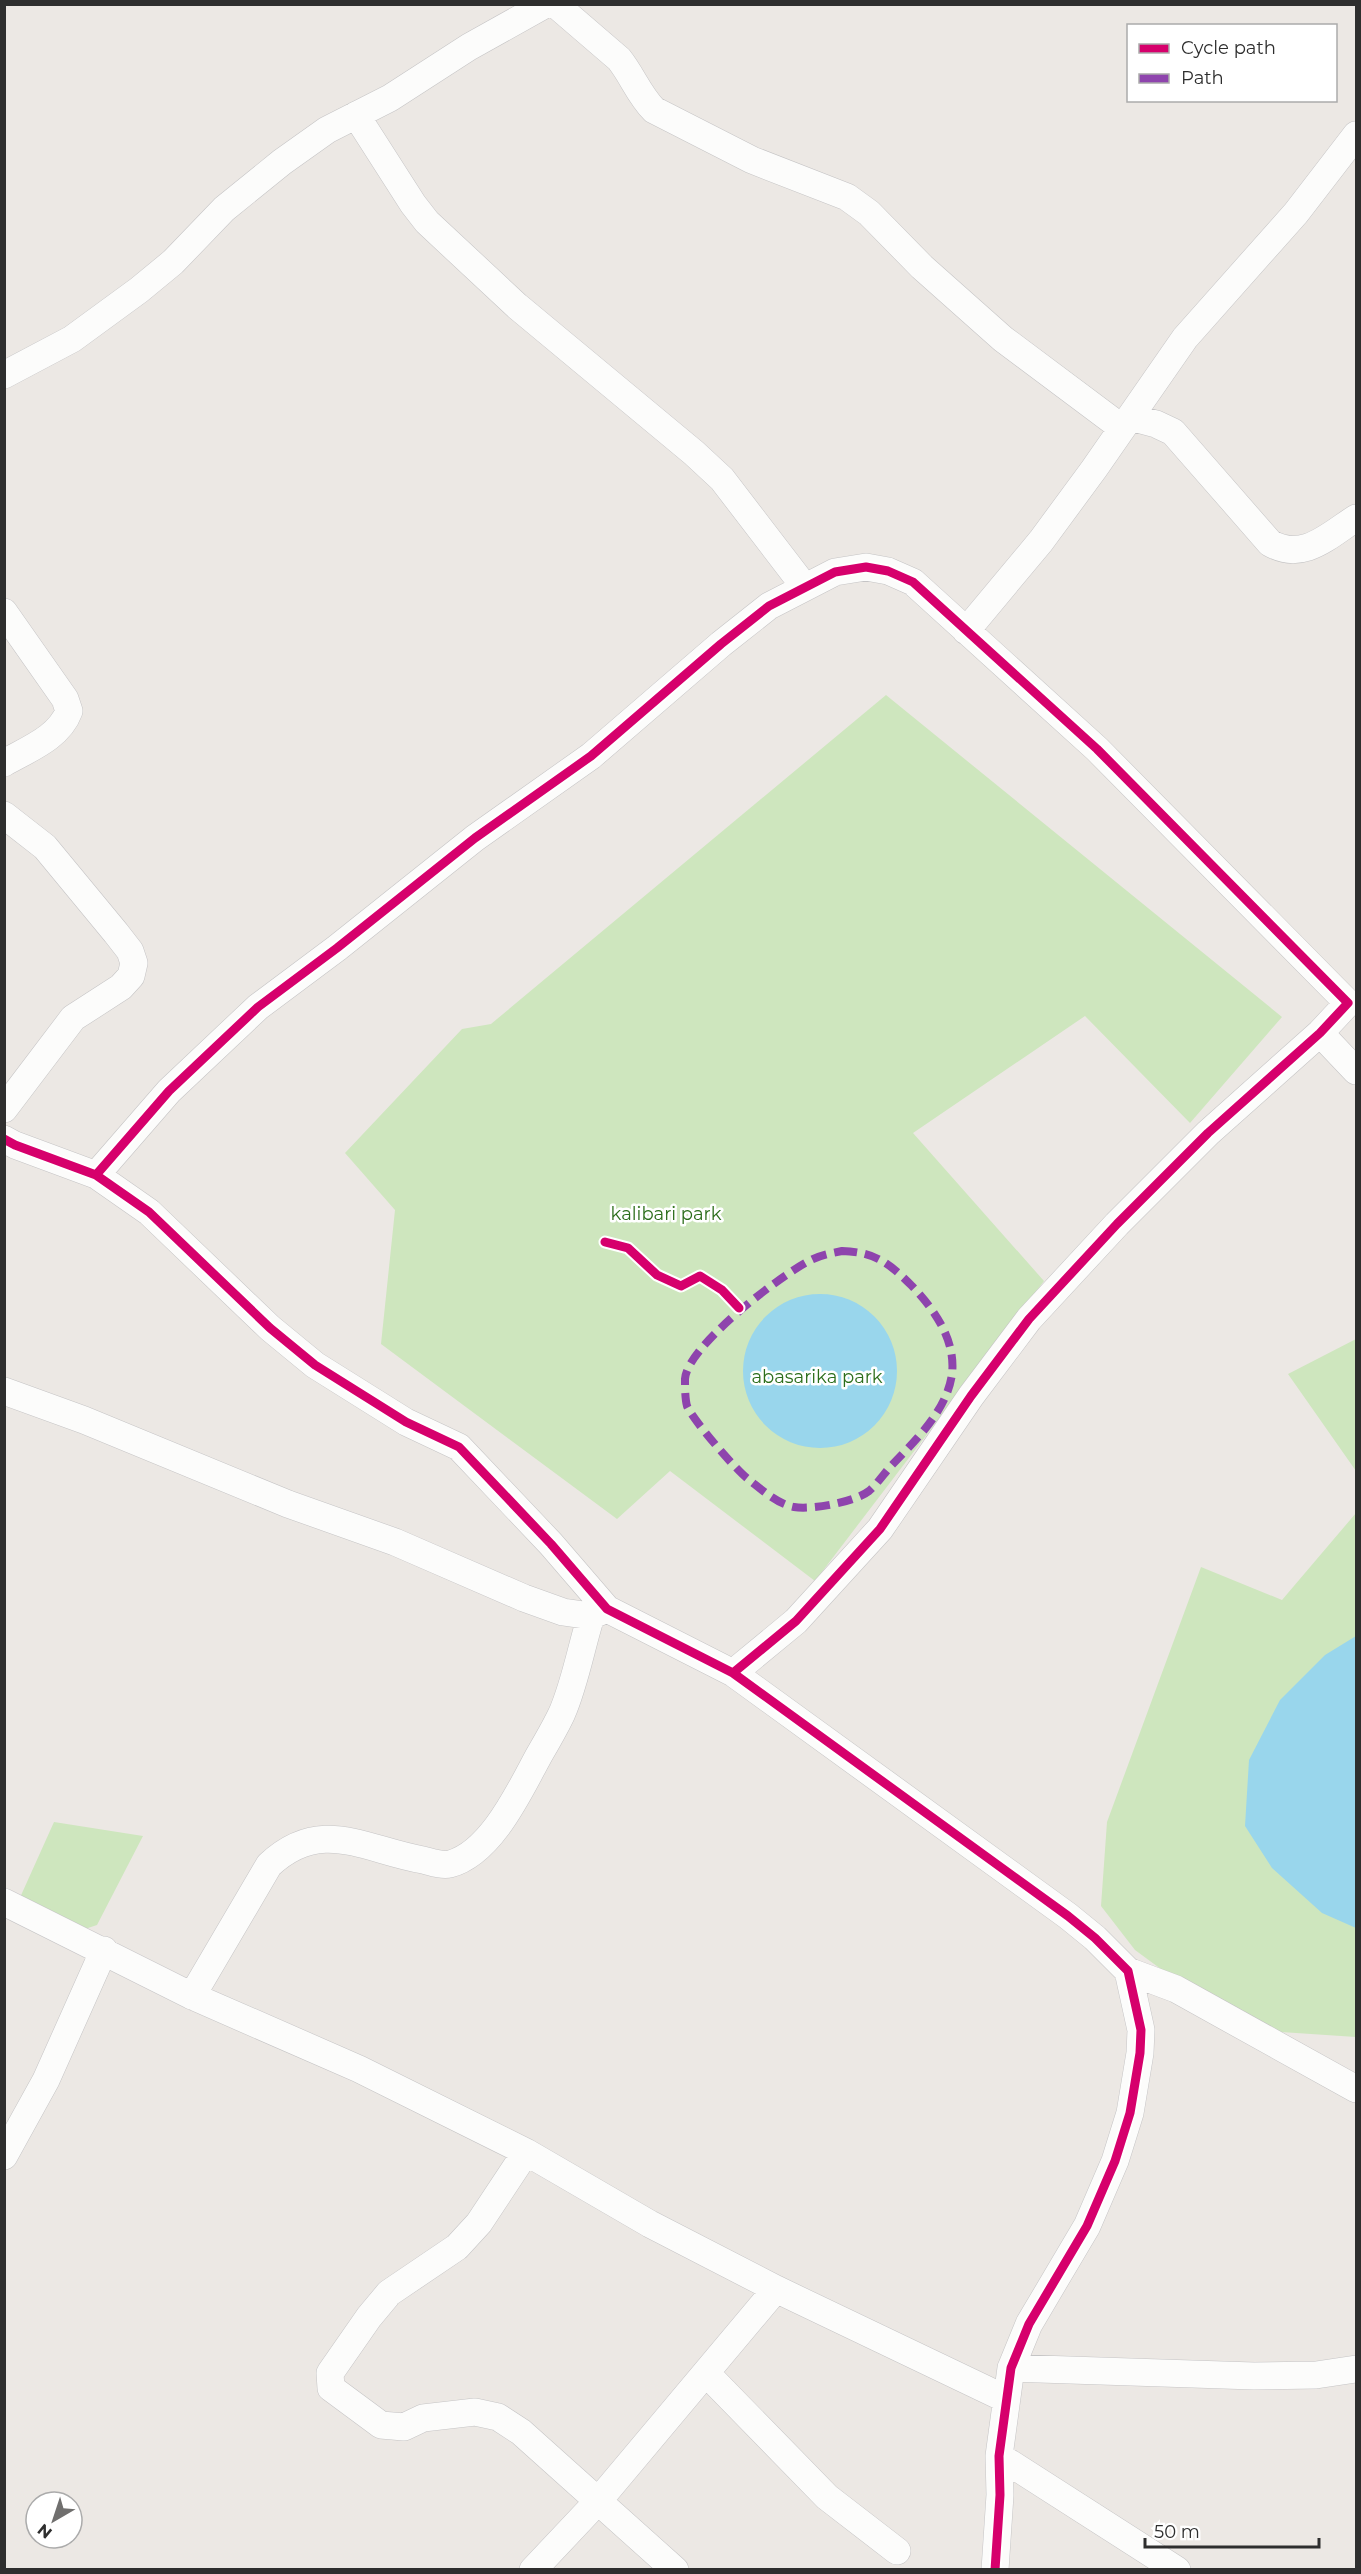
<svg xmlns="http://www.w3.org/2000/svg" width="1361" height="2574" font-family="Montserrat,sans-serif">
	<rect width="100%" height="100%" fill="#ece8e4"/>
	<path fill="#cee6be" d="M 886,695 L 1282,1017 L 1190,1123 L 1085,1016 L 913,1133 L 1044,1281 L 815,1581 L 670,1471 L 617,1519 L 381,1344 L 395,1210 L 345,1153 L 462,1029 L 491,1024 Z
		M 1356,1339 L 1356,1471 L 1288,1374 Z
		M 1356,1513 L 1356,2037 L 1221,2028 L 1203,2000 L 1135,1950 L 1101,1906 L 1107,1822 L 1201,1567 L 1282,1600 Z
		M 54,1822 L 143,1836 L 97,1925 L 73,1933 L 18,1902 Z"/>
	<path fill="#99d6ec" d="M743 1371a77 77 0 1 1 154 0a77 77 0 1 1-154 0Z
		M 1356,1636 L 1356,1928 L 1322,1913 L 1272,1868 L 1245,1826 L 1249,1760 L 1280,1700 L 1325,1655 Z"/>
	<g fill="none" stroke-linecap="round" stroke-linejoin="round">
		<defs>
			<path id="minor" d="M 555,4 L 619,59 C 632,75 639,95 654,110 L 752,160 L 847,197 L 869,213 L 922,267 L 1003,339 L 1122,428
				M 356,115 L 413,204 L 427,222 L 517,306 L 694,453 L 722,479 L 804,586
				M 4,375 L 72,339 L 139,290 L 173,262 L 224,209 L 282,162 L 327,130 L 390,98 L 469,47 L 546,4
				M 1130,417 L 1156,424 L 1173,432 L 1270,543 C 1303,562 1328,536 1356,518
				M 4,612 L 65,699 L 69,711 C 59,738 28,749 4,763
				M 966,631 L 1041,541 L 1094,469 L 1185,338 L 1296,213 L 1356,135
				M 4,815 L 45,847 L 116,933 L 130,951 L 134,963 L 131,976 L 121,987 L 73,1018 L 4,1109
				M 1320,1033 L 1356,1071
				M 4,1139 L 15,1145 L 96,1175 L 149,1212 L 270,1328 L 315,1365 L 406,1422 L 459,1447 L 551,1544 L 607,1609 L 733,1673 L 1068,1916 L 1095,1938 L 1128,1971 L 1141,2030 L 1140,2053 L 1130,2113 L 1115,2161 L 1087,2226 L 1029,2324 L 1011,2368 L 999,2456 L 1000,2495 L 995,2570
				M 96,1175 L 169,1091 L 258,1007 L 337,948 L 475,838 L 591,756 L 721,644 L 769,606 L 835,572 L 866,567 L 888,571 L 913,582 L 1097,749 L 1348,1003 L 1320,1033 L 1208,1133 L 1117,1224 L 1029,1319 L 971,1396 L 880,1529 L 796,1621 L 733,1673
				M 4,1391 L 84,1420 L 288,1504 L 395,1542 L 524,1598 L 563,1612 L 591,1616 L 607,1609
				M 4,1902 L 192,1996 L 359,2069 L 526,2152 L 650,2224 L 776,2289 L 1006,2399
				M 1128,1971 L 1176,1989 L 1356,2089
				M 192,1996 L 269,1865 C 321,1816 365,1850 423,1860 C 431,1862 442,1866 450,1864 C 491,1853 519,1792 538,1757 C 546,1743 555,1728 562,1713 C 575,1683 581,1648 591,1616
				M 526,2152 L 479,2223 L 457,2247 L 389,2293 L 369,2317 L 330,2373 L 331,2388 L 381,2425 L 404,2427 L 423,2418 L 475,2412 L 498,2417 L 521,2432 L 675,2570
				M 4,2156 L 46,2080 L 104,1950
				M 1011,2368 L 1254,2376 L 1316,2375 L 1356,2369
				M 706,2373 L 827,2497 L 897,2551
				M 999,2456 L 1177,2570
				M 533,2570 L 599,2500 L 776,2289"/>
		</defs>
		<use href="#minor" stroke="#c5c4c5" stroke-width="28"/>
		<use href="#minor" stroke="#fcfcfb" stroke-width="27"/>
		<path stroke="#8e44ad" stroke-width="8" stroke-dasharray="15 8" stroke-linecap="butt" d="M 842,1251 C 875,1252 889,1263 912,1286 C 934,1309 956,1340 952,1374 C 947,1411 914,1442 890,1467 C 883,1475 877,1484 869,1491 C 855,1502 812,1510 794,1507 C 777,1504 761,1489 748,1479 C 736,1470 692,1419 687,1406 C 685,1399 685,1386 685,1379 C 687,1346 782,1274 811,1260 C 821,1255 832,1253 842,1251 Z"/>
		<defs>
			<path id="cycleway" d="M 4,1139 L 15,1145 L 96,1175 L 149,1212 L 270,1328 L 315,1365 L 406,1422 L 459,1447 L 551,1544 L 607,1609 L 733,1673 L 1068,1916 L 1095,1938 L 1128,1971 L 1141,2030 L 1140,2053 L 1130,2113 L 1115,2161 L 1087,2226 L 1029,2324 L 1011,2368 L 999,2456 L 1000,2495 L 995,2570
				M 96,1175 L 169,1091 L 258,1007 L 337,948 L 475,838 L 591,756 L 721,644 L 769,606 L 835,572 L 866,567 L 888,571 L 913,582 L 1097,749 L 1348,1003 L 1320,1033 L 1208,1133 L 1117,1224 L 1029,1319 L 971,1396 L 880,1529 L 796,1621 L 733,1673
				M 605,1242 L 628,1248 L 657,1275 L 681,1286 L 700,1276 L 722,1290 L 739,1308"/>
		</defs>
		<use href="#cycleway" stroke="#fff" stroke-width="13"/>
		<use href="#cycleway" stroke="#d6006c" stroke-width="9"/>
	</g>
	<g text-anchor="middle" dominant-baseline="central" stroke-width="5" stroke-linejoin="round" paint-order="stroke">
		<g font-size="18" fill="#2c6e1b" stroke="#fff">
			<text x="666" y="1214">kalibari park</text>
			<text x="817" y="1377">abasarika park</text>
		</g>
	</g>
	<rect width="1361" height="2574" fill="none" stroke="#2e2e2e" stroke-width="12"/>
	<rect x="1127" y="24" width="210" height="78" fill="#ffffff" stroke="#ababab" stroke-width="1.5"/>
	<rect x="1139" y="44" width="30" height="9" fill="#d6006c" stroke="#ababab" stroke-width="1.5"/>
	<text x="1181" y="54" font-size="18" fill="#2e2e2e">Cycle path</text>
	<rect x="1139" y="74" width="30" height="9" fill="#8e44ad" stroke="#ababab" stroke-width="1.5"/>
	<text x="1181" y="84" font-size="18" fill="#2e2e2e">Path</text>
	<g transform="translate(54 2520) rotate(219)"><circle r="28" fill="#ffffff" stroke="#ababab" stroke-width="1.5"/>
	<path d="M0-4.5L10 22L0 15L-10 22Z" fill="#706f6e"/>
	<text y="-9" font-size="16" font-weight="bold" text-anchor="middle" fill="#2e2e2e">N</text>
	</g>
	<path d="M1145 2538v9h174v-9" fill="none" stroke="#2e2e2e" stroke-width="3"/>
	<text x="1154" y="2538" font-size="18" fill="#2e2e2e" stroke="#ffffff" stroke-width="4.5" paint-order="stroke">50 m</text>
</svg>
